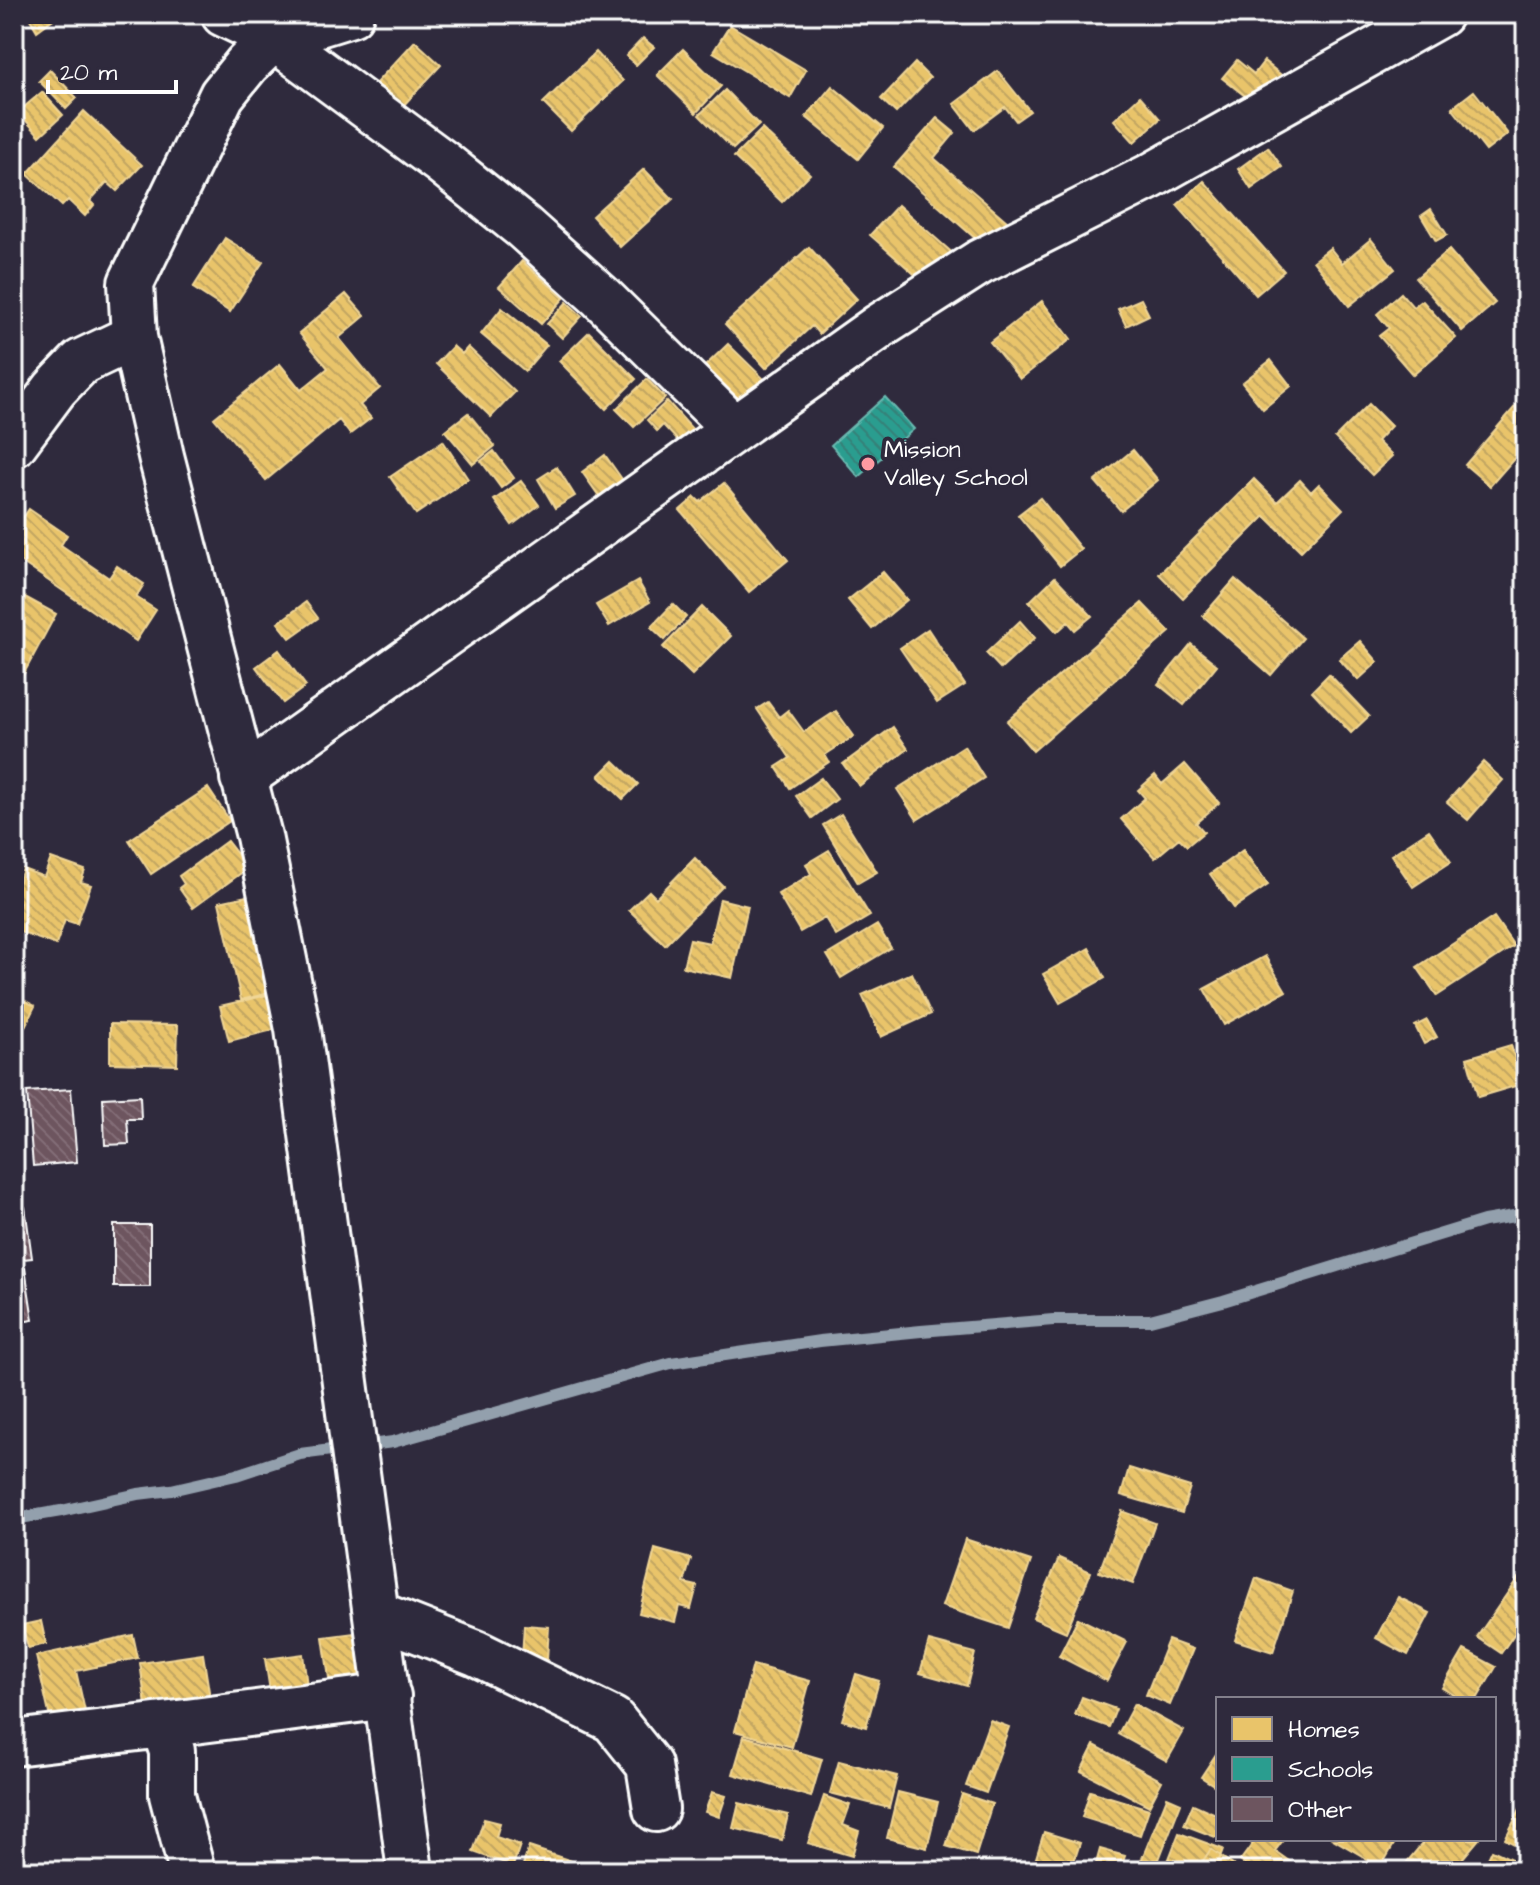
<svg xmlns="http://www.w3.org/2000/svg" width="1540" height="1885" font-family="'Architects Daughter',sans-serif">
	<defs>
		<pattern id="homes-back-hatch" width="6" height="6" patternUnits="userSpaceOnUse" patternTransform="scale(2)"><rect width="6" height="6" fill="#e9c46a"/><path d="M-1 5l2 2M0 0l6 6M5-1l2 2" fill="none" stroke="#c2a662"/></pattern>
		<pattern id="schools-back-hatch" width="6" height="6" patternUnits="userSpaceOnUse" patternTransform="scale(2)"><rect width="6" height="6" fill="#2a9d8f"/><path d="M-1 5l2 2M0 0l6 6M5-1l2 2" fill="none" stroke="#368178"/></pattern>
		<pattern id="building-back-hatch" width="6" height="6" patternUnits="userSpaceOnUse" patternTransform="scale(2)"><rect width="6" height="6" fill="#6d555f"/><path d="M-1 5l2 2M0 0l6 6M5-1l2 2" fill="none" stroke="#836e77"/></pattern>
	</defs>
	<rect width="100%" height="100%" fill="#2f2a3d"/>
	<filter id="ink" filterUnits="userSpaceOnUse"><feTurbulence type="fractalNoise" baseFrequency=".0125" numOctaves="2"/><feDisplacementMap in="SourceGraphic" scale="16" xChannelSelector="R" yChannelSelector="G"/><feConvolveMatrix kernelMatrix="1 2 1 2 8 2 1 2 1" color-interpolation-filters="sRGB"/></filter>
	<g filter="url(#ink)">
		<path fill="url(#homes-back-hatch)" stroke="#f0d697" stroke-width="2" d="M 27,14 L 60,14 L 37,31 Z
			M 730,25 L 806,70 L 790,98 L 713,52 Z
			M 643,38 L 654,47 L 636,65 L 626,56 Z
			M 415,41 L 441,65 L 401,108 L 375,84 Z
			M 683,49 L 721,86 L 696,113 L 657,75 Z
			M 596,52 L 623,81 L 571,131 L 543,103 Z
			M 1237,60 L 1254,74 L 1264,61 L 1286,79 L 1262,109 L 1222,78 Z
			M 915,63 L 930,78 L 896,113 L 881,99 Z
			M 50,70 L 77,98 L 66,109 L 39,81 Z
			M 998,71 L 1030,111 L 1016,121 L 1005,107 L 974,130 L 954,104 Z
			M 832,86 L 883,128 L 858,159 L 806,117 Z
			M 725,90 L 759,125 L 733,149 L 699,115 Z
			M 1474,91 L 1508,134 L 1486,151 L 1452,108 Z
			M 42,92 L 63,115 L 40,136 L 18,112 Z
			M 1140,96 L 1160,119 L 1134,142 L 1114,120 Z
			M 84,111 L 142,165 L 117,191 L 107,182 L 90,201 L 94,205 L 85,216 L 68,200 L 62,206 L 27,174 Z
			M 937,118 L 955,133 L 934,158 L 1007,221 L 985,247 L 894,167 Z
			M 762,129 L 810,174 L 782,202 L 734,157 Z
			M 1268,147 L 1282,167 L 1251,189 L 1238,169 Z
			M 644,169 L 673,199 L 620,247 L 592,216 Z
			M 1204,181 L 1284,271 L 1256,295 L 1177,205 Z
			M 898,205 L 964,263 L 937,294 L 870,235 Z
			M 1431,209 L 1447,235 L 1436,241 L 1421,216 Z
			M 225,238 L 263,262 L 230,312 L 193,288 Z
			M 1371,239 L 1395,269 L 1349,306 L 1313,261 L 1330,248 L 1342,263 Z
			M 809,247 L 857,299 L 819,334 L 812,326 L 766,368 L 725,324 Z
			M 1449,250 L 1495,303 L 1462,331 L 1416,278 Z
			M 522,261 L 564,298 L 541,324 L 499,287 Z
			M 1401,293 L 1413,307 L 1422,300 L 1456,338 L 1413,375 L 1379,336 L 1389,328 L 1377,314 Z
			M 346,294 L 365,316 L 339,338 L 380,388 L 360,405 L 371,418 L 350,434 L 339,420 L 266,480 L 214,418 L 280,364 L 301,390 L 328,368 L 299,333 Z
			M 1141,299 L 1149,315 L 1126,326 L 1118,309 Z
			M 1042,301 L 1071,339 L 1020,379 L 990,342 Z
			M 567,302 L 582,316 L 562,338 L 547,324 Z
			M 502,308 L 547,345 L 525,371 L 481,334 Z
			M 589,332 L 636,379 L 606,409 L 559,361 Z
			M 728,344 L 769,384 L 746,408 L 704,367 Z
			M 453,346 L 462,354 L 468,347 L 515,392 L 491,417 L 436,364 Z
			M 1271,360 L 1291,386 L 1263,409 L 1242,383 Z
			M 647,379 L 665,398 L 634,427 L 616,409 Z
			M 1526,394 L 1526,445 L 1490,486 L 1465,465 Z
			M 667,401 L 693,430 L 680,443 L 663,425 L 657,431 L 647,420 Z
			M 1369,404 L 1391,426 L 1377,441 L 1392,456 L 1372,475 L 1335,438 Z
			M 468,413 L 495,446 L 473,464 L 445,431 Z
			M 443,441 L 468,479 L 416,514 L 390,477 Z
			M 1133,450 L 1158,480 L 1121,511 L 1095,481 Z
			M 494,451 L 514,478 L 501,488 L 481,461 Z
			M 605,455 L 629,489 L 606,506 L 582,472 Z
			M 557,467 L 575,496 L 555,508 L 538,479 Z
			M 1254,479 L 1277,502 L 1300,480 L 1311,492 L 1319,484 L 1343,509 L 1301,551 L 1265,516 L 1183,598 L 1159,574 Z
			M 521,481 L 539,505 L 512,525 L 494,500 Z
			M 724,483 L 788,560 L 749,592 L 680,510 L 695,497 L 700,502 Z
			M 1040,498 L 1081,549 L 1060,566 L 1018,515 Z
			M 29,509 L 67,535 L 61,545 L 109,578 L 117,566 L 144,584 L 136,597 L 156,610 L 136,641 L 14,557 L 14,531 Z
			M 883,572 L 907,600 L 872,629 L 848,600 Z
			M 1055,577 L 1092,616 L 1075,630 L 1068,622 L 1057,632 L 1029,602 Z
			M 1235,579 L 1303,638 L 1271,675 L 1203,616 Z
			M 638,581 L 650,602 L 609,626 L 596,605 Z
			M 14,591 L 56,614 L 15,690 L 14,690 Z
			M 306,602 L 318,618 L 290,638 L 278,623 Z
			M 1142,603 L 1170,632 L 1033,751 L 1007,721 Z
			M 673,604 L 686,617 L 665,640 L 651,627 Z
			M 702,607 L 731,636 L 692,675 L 663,647 Z
			M 1020,621 L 1035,638 L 1001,669 L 986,653 Z
			M 928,629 L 965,685 L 937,703 L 900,648 Z
			M 1360,641 L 1378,662 L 1358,680 L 1339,659 Z
			M 1191,644 L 1217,665 L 1184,705 L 1158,684 Z
			M 279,650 L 306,686 L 283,703 L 256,667 Z
			M 1329,674 L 1369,716 L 1351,733 L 1312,691 Z
			M 768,702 L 779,717 L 788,710 L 804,732 L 836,711 L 854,736 L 825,755 L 829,762 L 790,788 L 776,767 L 790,758 L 757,709 Z
			M 893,727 L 908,749 L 859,786 L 843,764 Z
			M 964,746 L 984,778 L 917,820 L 897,789 Z
			M 614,761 L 638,784 L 623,799 L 599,776 Z
			M 1483,762 L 1503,780 L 1468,820 L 1447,802 Z
			M 1185,764 L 1219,803 L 1196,823 L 1204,832 L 1187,846 L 1179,838 L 1155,858 L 1121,819 L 1145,798 L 1138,790 L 1155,775 L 1162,784 Z
			M 821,778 L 837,799 L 812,818 L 796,796 Z
			M 208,788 L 230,821 L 151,874 L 129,840 Z
			M 841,814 L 877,872 L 858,883 L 823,825 Z
			M 1429,830 L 1451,862 L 1413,887 L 1391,855 Z
			M 227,841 L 248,868 L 193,908 L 179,888 L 184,884 L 179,876 Z
			M 829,850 L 870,916 L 836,936 L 825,918 L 800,932 L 778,894 L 811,874 L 806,864 Z
			M 1243,850 L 1268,885 L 1234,908 L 1210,874 Z
			M 51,858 L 85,870 L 81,882 L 91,885 L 77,924 L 65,920 L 56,945 L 14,930 L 20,902 L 14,899 L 14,895 L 23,869 L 44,877 Z
			M 695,858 L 723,886 L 665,945 L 629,910 L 649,891 L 656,898 Z
			M 247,896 L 269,993 L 241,1000 L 219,902 Z
			M 720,899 L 748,906 L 732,978 L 683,967 L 690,939 L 710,943 Z
			M 1494,917 L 1514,946 L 1437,996 L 1417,967 Z
			M 877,925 L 891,948 L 841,978 L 827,955 Z
			M 1089,948 L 1105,978 L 1060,1003 L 1043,974 Z
			M 1265,956 L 1286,991 L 1224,1025 L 1204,989 Z
			M 912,973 L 931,1014 L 881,1037 L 862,995 Z
			M 272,994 L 281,1028 L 229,1041 L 220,1006 Z
			M 14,995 L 35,1006 L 14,1049 Z
			M 1427,1020 L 1437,1037 L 1424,1044 L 1415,1026 Z
			M 110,1024 L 178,1025 L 177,1065 L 110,1063 Z
			M 1511,1045 L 1522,1084 L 1478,1097 L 1467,1058 Z
			M 1129,1468 L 1190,1487 L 1182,1513 L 1121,1495 Z
			M 1122,1511 L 1155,1523 L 1133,1584 L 1099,1572 Z
			M 965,1539 L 1031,1561 L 1008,1628 L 942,1606 Z
			M 655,1549 L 691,1559 L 684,1583 L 697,1586 L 691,1609 L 679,1606 L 675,1622 L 639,1613 Z
			M 1059,1558 L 1091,1572 L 1066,1632 L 1033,1618 Z
			M 1256,1578 L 1293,1591 L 1273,1652 L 1235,1640 Z
			M 1518,1578 L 1526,1584 L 1526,1617 L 1501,1653 L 1477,1637 Z
			M 1398,1597 L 1430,1613 L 1408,1655 L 1376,1638 Z
			M 1078,1618 L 1127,1642 L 1107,1681 L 1059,1656 Z
			M 41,1621 L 46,1644 L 28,1648 L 22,1625 Z
			M 524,1625 L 549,1627 L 547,1659 L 522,1657 Z
			M 377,1630 L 384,1678 L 330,1685 L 323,1637 Z
			M 133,1635 L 138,1658 L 76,1671 L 87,1720 L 52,1727 L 36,1656 Z
			M 1168,1640 L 1193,1649 L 1170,1705 L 1146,1695 Z
			M 929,1641 L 975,1653 L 967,1686 L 920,1673 Z
			M 1464,1650 L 1496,1667 L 1477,1699 L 1461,1699 L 1442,1688 Z
			M 203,1654 L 211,1704 L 147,1713 L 140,1663 Z
			M 303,1654 L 307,1686 L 270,1691 L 265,1659 Z
			M 753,1665 L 810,1681 L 792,1747 L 735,1731 Z
			M 856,1674 L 879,1681 L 866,1727 L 842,1720 Z
			M 1082,1697 L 1116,1709 L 1109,1727 L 1075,1715 Z
			M 1134,1704 L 1184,1731 L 1167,1761 L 1118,1734 Z
			M 990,1720 L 1009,1727 L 986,1793 L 966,1786 Z
			M 744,1736 L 822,1759 L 811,1797 L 733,1774 Z
			M 1094,1745 L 1162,1781 L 1149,1806 L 1081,1771 Z
			M 1218,1751 L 1218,1788 L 1201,1777 Z
			M 839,1761 L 897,1776 L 889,1808 L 830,1793 Z
			M 1090,1791 L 1149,1809 L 1140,1835 L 1082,1817 Z
			M 712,1792 L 726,1796 L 719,1817 L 705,1812 Z
			M 898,1792 L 938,1802 L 927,1848 L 887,1838 Z
			M 962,1794 L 992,1804 L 976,1855 L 946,1846 Z
			M 824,1796 L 850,1805 L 843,1825 L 859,1831 L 852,1856 L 808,1843 Z
			M 1167,1797 L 1181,1803 L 1156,1867 L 1141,1861 Z
			M 1524,1801 L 1526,1801 L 1526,1850 L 1505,1839 Z
			M 739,1803 L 788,1815 L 782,1840 L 733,1828 Z
			M 1193,1804 L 1218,1815 L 1218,1838 L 1184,1825 Z
			M 484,1819 L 500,1823 L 496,1837 L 520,1845 L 513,1866 L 473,1852 Z
			M 1044,1832 L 1080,1843 L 1071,1871 L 1032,1871 Z
			M 1179,1833 L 1223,1849 L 1215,1871 L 1165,1869 Z
			M 1256,1839 L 1284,1839 L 1275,1851 L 1303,1871 L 1254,1871 L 1240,1861 Z
			M 1333,1839 L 1397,1839 L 1381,1867 Z
			M 1426,1839 L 1479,1839 L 1452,1871 L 1416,1871 L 1406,1863 Z
			M 529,1847 L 599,1870 L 599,1871 L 521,1871 Z
			M 1100,1849 L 1125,1856 L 1120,1871 L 1094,1871 Z
			M 1211,1849 L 1241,1871 L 1196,1871 Z
			M 1492,1850 L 1526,1866 L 1526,1871 L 1482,1871 Z"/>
		<path fill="url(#schools-back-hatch)" stroke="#6abab1" stroke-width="2" d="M 885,397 L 914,429 L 859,477 L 831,445 Z"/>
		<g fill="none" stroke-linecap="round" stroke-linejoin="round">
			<path stroke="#93a0ad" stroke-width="12" d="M 14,1519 L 61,1511 L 138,1494 L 171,1490 L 236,1475 L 300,1454 L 393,1442 L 671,1363 L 820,1341 L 921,1331 L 1053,1320 L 1150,1320 L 1223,1301 L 1484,1221 L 1526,1214"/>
		</g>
		<path fill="url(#building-back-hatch)" stroke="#fff" stroke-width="2" d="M 71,1089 L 77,1162 L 33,1166 L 27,1092 Z
			M 140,1096 L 141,1119 L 127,1119 L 129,1144 L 105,1145 L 103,1098 Z
			M 25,1207 L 32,1258 L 14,1260 L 14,1208 Z
			M 114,1225 L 150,1225 L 150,1287 L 114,1287 Z
			M 25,1268 L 33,1320 L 14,1323 L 14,1269 Z"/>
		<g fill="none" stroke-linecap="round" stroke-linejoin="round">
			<defs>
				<path id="minor" d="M 224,14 L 274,38 L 443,163 L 523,227 L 600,296 L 735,429
					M 351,14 L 274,38 L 247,64 L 222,95 L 131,283 L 134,337 L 161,456 L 259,836 L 298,1029 L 410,1871
					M 14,444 L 55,389 L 81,362 L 134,337
					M 243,778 L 880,326 L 980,262 L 1151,176 L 1440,14
					M 377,1614 L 476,1653 L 613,1720 L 649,1765 L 656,1809
					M 14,1743 L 163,1725
					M 192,1871 L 172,1795 L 172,1751 L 163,1725 L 388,1696"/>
			</defs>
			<use href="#minor" stroke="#fff" stroke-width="50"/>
			<use href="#minor" stroke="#2f2a3d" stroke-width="44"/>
		</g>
	</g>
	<circle fill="#ff9aa2" stroke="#2f2a3d" stroke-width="3" cx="868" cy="464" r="8"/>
	<g text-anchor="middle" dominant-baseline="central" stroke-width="8" stroke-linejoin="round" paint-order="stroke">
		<g font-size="24" fill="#fff" stroke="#2f2a3d" text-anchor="start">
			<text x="884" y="450">Mission<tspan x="884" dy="28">Valley School</tspan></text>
		</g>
	</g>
	<rect width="1540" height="1885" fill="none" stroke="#2f2a3d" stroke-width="48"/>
	<rect x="24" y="24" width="1492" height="1837" fill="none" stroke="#fff" stroke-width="3" filter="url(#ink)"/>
	<rect x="1216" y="1697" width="280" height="144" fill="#2f2a3d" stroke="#827f8b" stroke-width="2"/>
	<rect x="1232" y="1717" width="40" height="24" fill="#e9c46a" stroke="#827f8b" stroke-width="2"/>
	<text x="1288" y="1737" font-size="24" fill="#ffffff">Homes</text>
	<rect x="1232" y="1757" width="40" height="24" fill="#2a9d8f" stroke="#827f8b" stroke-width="2"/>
	<text x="1288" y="1777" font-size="24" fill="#ffffff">Schools</text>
	<rect x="1232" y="1797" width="40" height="24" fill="#6d555f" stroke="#827f8b" stroke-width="2"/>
	<text x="1288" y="1817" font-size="24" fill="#ffffff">Other</text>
	<path d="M48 80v12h128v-12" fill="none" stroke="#ffffff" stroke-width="4"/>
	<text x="60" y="80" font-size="24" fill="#ffffff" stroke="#2f2a3d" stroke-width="6" paint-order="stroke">20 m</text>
</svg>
